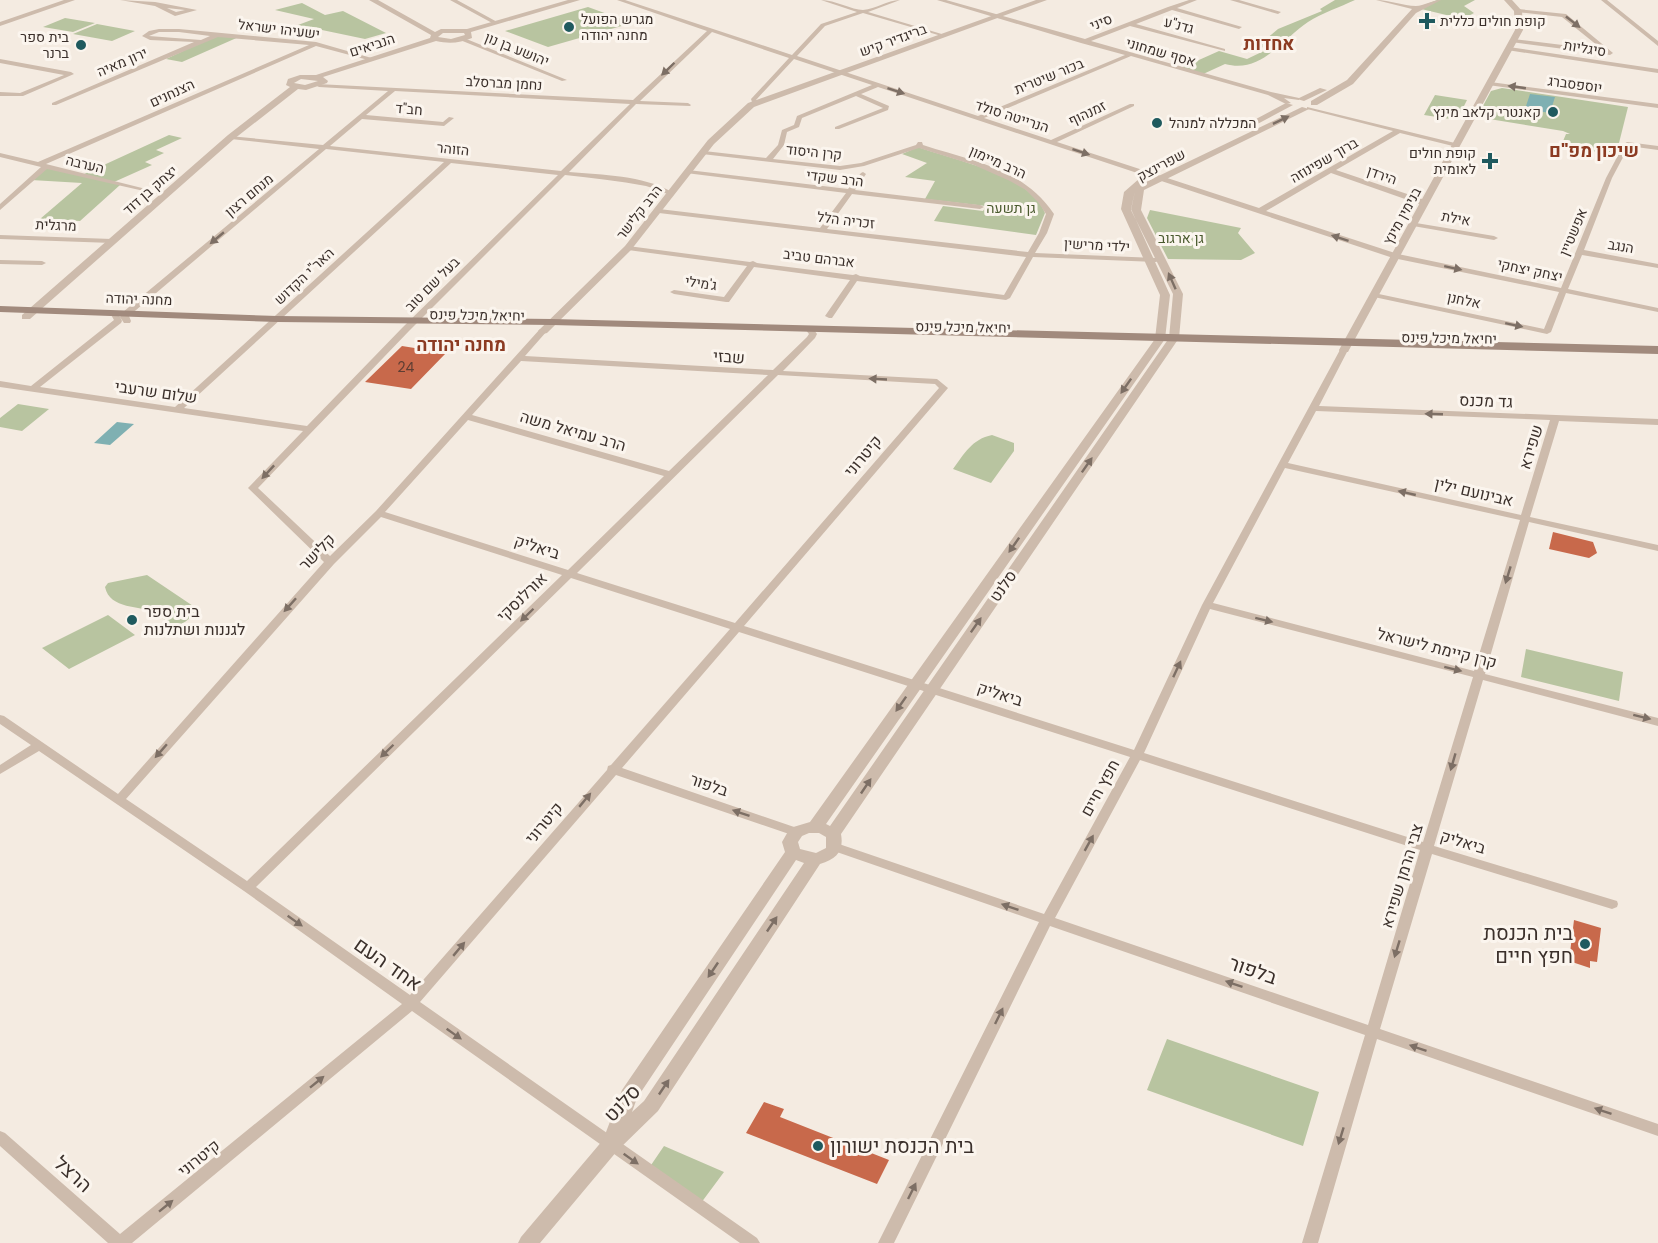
<svg xmlns="http://www.w3.org/2000/svg" width="1658" height="1243" font-family="Poppins,Heebo,sans-serif">
	<rect width="100%" height="100%" fill="#f4ebe1"/>
	<path fill="#b8c4a0" d="M 1335,0 L 1355,0 C 1340,7 1322,13 1308,22 C 1282,39 1262,74 1225,64 L 1201,75 L 1181,68 L 1219,51 L 1247,59 L 1268,49 L 1258,46 L 1278,29 L 1322,11 L 1320,9 Z
		M 1437,0 L 1475,0 L 1464,6 L 1474,13 L 1463,19 L 1417,8 Z
		M 302,3 L 325,15 L 343,11 L 386,33 L 365,39 L 298,25 L 314,19 L 275,10 Z
		M 588,7 L 632,23 L 548,47 L 505,31 Z
		M 65,18 L 95,23 L 73,32 L 43,27 Z
		M 97,24 L 135,31 L 112,41 L 73,34 Z
		M 241,36 L 182,62 L 166,59 L 213,37 Z
		M 1502,88 L 1628,107 L 1616,155 L 1561,146 L 1566,134 L 1570,134 L 1563,131 L 1477,117 L 1491,91 Z
		M 1435,95 L 1467,100 L 1457,120 L 1424,115 Z
		M 169,135 L 182,138 L 156,150 L 164,153 L 145,162 L 152,165 L 114,182 L 120,185 L 80,221 L 40,219 L 82,183 L 31,180 L 46,166 L 82,175 Z
		M 918,147 C 953,160 1030,174 1045,213 L 1036,235 L 934,221 L 943,206 L 983,211 L 986,206 L 925,199 L 935,181 L 905,177 L 927,163 L 902,154 Z
		M 1150,210 L 1241,228 L 1238,233 L 1255,253 L 1241,260 L 1168,259 L 1147,218 Z
		M 18,404 L 49,409 L 22,431 L 0,427 L 0,418 Z
		M 992,435 L 1014,443 L 1014,451 L 991,483 L 953,469 C 964,454 972,439 992,435 Z
		M 147,575 L 199,610 C 189,616 188,624 175,625 C 167,625 163,617 156,613 C 140,605 110,610 105,587 L 108,583 Z
		M 108,615 L 135,635 L 69,669 L 42,648 Z
		M 1526,649 L 1623,672 L 1619,701 L 1521,677 Z
		M 1167,1039 L 1319,1092 L 1303,1146 L 1147,1090 Z
		M 664,1146 L 724,1172 L 701,1203 L 649,1168 Z"/>
	<path fill="#7fb0b2" d="M 1530,94 L 1555,97 L 1550,113 L 1525,109 Z
		M 117,422 L 134,424 L 110,445 L 94,443 Z"/>
	<path fill="#c8694b" d="M 402,346 L 446,353 L 411,389 L 365,382 Z
		M 1553,532 L 1593,542 L 1597,553 L 1589,558 L 1549,549 Z
		M 1574,920 L 1601,928 L 1597,962 L 1590,961 L 1590,968 L 1569,961 Z
		M 764,1102 L 784,1109 L 780,1117 L 889,1160 L 877,1184 L 746,1133 Z"/>
	<g fill="none" stroke-linecap="round" stroke-linejoin="round">
		<path fill="#cdbbac" fill-rule="evenodd" d="M 120,0 L 155,2 L 197,10 L 175,16 L 155,6 ZM 167,8 L 185,10 L 176,12 Z
			M 450,0 L 457,0 L 499,23 L 494,24 Z
			M 617,0 L 625,0 L 792,55 L 821,24 L 857,12 L 821,0 C 835,0 852,10 863,10 C 876,9 887,0 900,0 L 868,12 L 945,35 L 945,37 L 863,13 L 825,26 L 797,56 L 978,116 L 1125,55 L 1081,43 L 937,0 L 946,0 L 1085,39 L 1168,7 L 1189,0 L 1197,0 L 1177,8 L 1242,27 L 1239,29 L 1172,10 L 1136,24 L 1225,49 L 1225,51 L 1130,26 L 1091,41 L 1271,92 L 1299,98 L 1299,100 L 1284,98 L 1291,103 L 1286,104 L 1268,95 L 1131,56 L 984,118 L 1051,140 L 1130,104 L 1134,104 L 1134,106 L 1057,142 L 1259,208 L 1393,131 L 1307,109 L 1307,107 L 1459,144 L 1459,146 L 1457,147 L 1400,133 L 1336,170 L 1428,201 L 1428,205 L 1422,205 L 1331,173 L 1266,211 L 1398,254 L 1561,288 L 1606,178 L 1624,144 L 1627,142 L 1658,146 L 1658,150 L 1629,146 L 1612,178 L 1584,250 L 1658,264 L 1658,268 L 1582,255 L 1568,289 L 1658,308 L 1658,312 L 1566,293 L 1551,332 L 1547,334 L 1374,297 L 1370,295 L 1374,293 L 1544,329 L 1559,292 L 1393,258 L 878,87 L 861,94 L 889,106 L 888,110 L 839,129 L 835,129 L 835,127 L 883,108 L 856,96 L 802,118 L 799,127 L 787,132 L 784,145 L 773,159 L 840,166 L 861,163 L 916,145 L 918,142 L 922,142 L 923,145 C 972,161 1023,168 1054,214 L 1047,233 L 1035,253 L 1156,258 L 1160,260 L 1156,262 L 1033,257 L 1010,298 L 1006,300 L 857,281 L 832,318 L 829,318 L 825,316 L 850,280 L 754,267 L 729,302 L 726,302 L 674,294 L 670,292 L 674,290 L 724,297 L 747,266 L 628,250 L 624,248 L 628,246 L 750,262 L 753,261 L 757,263 L 853,275 L 856,274 L 860,276 L 1004,295 L 1026,257 L 659,213 L 655,211 L 659,209 L 820,228 L 846,193 L 686,173 L 686,171 L 688,170 L 848,189 L 861,173 L 863,172 L 866,174 L 855,190 L 980,205 L 984,207 L 980,209 L 852,194 L 827,229 L 1028,252 L 1039,233 L 1046,214 L 1038,202 L 1026,190 L 1010,181 L 974,165 L 919,148 L 864,166 L 840,170 L 702,154 L 702,152 L 704,151 L 766,158 L 778,145 L 782,130 L 794,125 L 797,116 L 872,85 L 794,59 L 756,100 L 757,105 L 753,105 L 751,99 L 789,58 L 712,32 L 640,101 L 688,103 L 691,105 L 690,106 L 636,104 L 569,172 C 603,175 642,175 672,192 L 672,194 C 664,195 655,188 646,186 C 619,181 592,178 565,175 L 409,331 L 258,488 L 330,556 L 376,511 L 540,329 L 543,329 L 547,331 L 525,356 L 773,370 L 807,337 L 809,334 L 805,329 L 806,327 L 812,327 L 817,334 L 815,338 L 783,371 L 937,379 L 948,388 L 744,626 L 1134,750 L 1202,605 L 1341,348 L 1344,348 L 1348,350 L 1319,406 L 1658,419 L 1658,425 L 1559,421 L 1530,517 L 1658,545 L 1658,551 L 1529,522 L 1485,674 L 1658,718 L 1658,726 L 1483,680 L 1434,846 L 1617,901 L 1618,904 L 1617,907 L 1612,909 L 1432,854 L 1380,1029 L 1658,1124 L 1658,1136 L 1377,1039 L 1318,1243 L 1302,1243 L 1365,1035 L 1050,926 L 894,1243 L 878,1243 L 1039,922 L 831,850 L 829,847 L 831,844 L 839,844 L 1044,914 L 1130,757 L 739,632 L 622,768 L 800,829 L 802,832 L 800,835 L 792,835 L 616,775 L 420,1002 L 757,1238 L 760,1243 L 740,1243 L 412,1011 L 132,1243 L 108,1243 L 0,1146 L 0,1131 L 5,1133 L 120,1234 L 402,1004 L 244,891 L 39,751 L 0,774 L 0,765 L 31,745 L 0,724 L 0,715 L 4,716 L 118,794 L 324,562 L 248,488 L 303,431 L 0,387 L 0,381 L 31,386 L 114,320 L 110,313 L 111,311 L 117,311 L 120,317 L 123,312 L 319,149 L 231,139 L 228,137 L 229,136 L 323,145 L 388,91 L 319,87 L 317,86 L 317,84 L 633,100 L 707,31 ZM 395,91 L 630,104 L 561,171 L 330,146 L 362,119 L 444,126 L 454,118 L 449,117 L 443,122 L 366,115 ZM 326,149 L 444,162 L 175,407 L 40,387 L 121,323 L 122,321 L 120,317 L 124,323 L 130,323 L 131,321 L 129,316 ZM 451,163 L 558,175 L 403,327 L 307,426 L 184,408 ZM 521,361 L 768,375 L 669,471 L 472,415 ZM 778,375 L 935,384 L 939,388 L 735,623 L 577,573 ZM 1316,411 L 1550,420 L 1521,515 L 1288,463 ZM 468,420 L 664,476 L 568,570 L 385,512 ZM 1285,468 L 1520,520 L 1474,671 L 1213,603 ZM 381,517 L 562,575 L 247,881 L 126,799 L 334,564 ZM 571,578 L 730,629 L 611,765 L 608,766 L 607,770 L 410,995 L 256,887 ZM 1210,609 L 1473,677 L 1423,842 L 1144,753 ZM 1140,760 L 1420,850 L 1368,1025 L 1055,918 Z
			M 1230,0 L 1239,0 L 1281,12 L 1278,14 Z
			M 1601,0 L 1607,0 L 1658,41 L 1658,46 Z
			M 1518,9 L 1566,14 L 1613,53 L 1610,55 L 1511,42 L 1511,40 L 1513,39 L 1603,50 L 1562,17 L 1516,12 L 1516,10 Z
			M 159,29 L 179,29 L 316,42 L 375,59 L 372,61 L 316,46 L 46,164 L 166,194 L 166,196 L 47,169 L 0,210 L 0,204 L 41,167 L 0,157 L 0,153 L 38,162 L 309,45 L 218,37 L 56,105 L 52,105 L 52,103 L 194,42 L 150,40 L 142,36 L 149,31 ZM 159,32 L 179,32 L 210,36 L 201,40 L 149,36 Z
			M 460,38 L 464,38 L 567,80 L 562,81 L 460,40 Z
			M 1509,47 L 1658,69 L 1658,73 L 1507,50 L 1506,49 Z
			M 0,59 L 71,72 L 74,74 L 23,96 L 0,96 L 0,92 L 20,93 L 64,75 L 0,63 Z
			M 1490,82 L 1658,104 L 1658,108 L 1488,85 L 1487,84 Z
			M 1410,222 L 1494,236 L 1498,238 L 1494,240 L 1413,226 L 1409,224 Z
			M 0,235 L 112,239 L 116,241 L 112,243 L 0,239 Z
			M 0,260 L 42,261 L 46,263 L 42,265 L 0,264 Z"/>
		<path fill="#cdbbac" fill-rule="evenodd" d="M 64,0 L 75,0 L 0,26 L 0,22 Z
			M 369,0 L 378,0 L 435,32 L 441,29 L 467,29 L 568,0 L 580,0 L 471,32 L 472,38 C 460,43 449,44 436,41 L 323,77 L 328,81 L 327,83 L 306,90 L 298,89 L 234,139 L 30,319 L 22,319 L 22,315 L 228,135 L 290,87 L 286,85 L 288,79 L 300,75 L 316,75 L 430,38 L 431,35 ZM 443,33 L 464,33 L 465,35 L 451,39 L 438,37 ZM 301,79 L 318,81 L 305,85 L 294,83 Z
			M 1036,0 L 1047,0 L 754,107 L 714,144 L 631,250 L 547,333 L 543,334 L 538,331 L 625,246 L 708,140 L 748,103 Z
			M 1376,0 C 1390,0 1403,6 1416,6 C 1424,6 1432,0 1441,0 L 1416,13 L 1353,84 L 1317,105 L 1311,105 L 1311,101 L 1347,80 L 1412,9 Z
			M 1504,0 L 1512,0 L 1522,11 L 1523,30 L 1349,350 L 1348,352 L 1340,352 L 1339,350 L 1515,30 L 1514,11 Z
			M 1320,88 L 1327,90 L 1304,101 L 1297,99 Z
			M 1286,103 L 1293,105 L 1248,129 L 1241,127 Z
			M 1302,107 L 1309,109 L 1144,190 L 1141,210 L 1183,294 L 1179,338 L 841,834 C 844,851 837,859 820,864 L 658,1111 L 617,1151 L 540,1243 L 518,1243 L 521,1237 L 603,1140 L 622,1090 L 785,852 L 782,842 L 790,828 L 810,822 L 1155,339 L 1160,295 L 1121,209 L 1124,192 L 1140,178 L 1146,178 L 1147,180 L 1144,183 ZM 1135,191 L 1131,210 L 1173,294 L 1169,338 L 830,826 L 826,824 L 1165,339 L 1170,295 L 1131,209 ZM 809,833 L 819,833 L 826,837 L 826,848 L 816,853 L 800,849 L 798,842 L 802,836 ZM 796,860 L 804,863 L 644,1101 L 632,1112 L 637,1098 Z"/>
		<path fill="#a18a7d" fill-rule="evenodd" d="M 0,306 L 277,316 L 552,319 L 1658,346 L 1658,354 L 552,325 L 277,322 L 0,312 Z"/>
	</g>
	<defs><path id="oneway-solid" d="M-6-.8H1V-3.2L6.5 0L1 3.2V.8H-6Z" transform="scale(1.5)"/></defs>
	<g fill="#7d6f65">
		<use href="#oneway-solid" transform="translate(1573 22) rotate(38)"/>
		<use href="#oneway-solid" transform="translate(668 69) rotate(136)"/>
		<use href="#oneway-solid" transform="translate(1517 87) rotate(-172)"/>
		<use href="#oneway-solid" transform="translate(896 91) rotate(18)"/>
		<use href="#oneway-solid" transform="translate(1281 120) rotate(-26)"/>
		<use href="#oneway-solid" transform="translate(1081 152) rotate(18)"/>
		<use href="#oneway-solid" transform="translate(217 238) rotate(140)"/>
		<use href="#oneway-solid" transform="translate(1340 238) rotate(-162)"/>
		<use href="#oneway-solid" transform="translate(1453 268) rotate(12)"/>
		<use href="#oneway-solid" transform="translate(1172 281) rotate(-114)"/>
		<use href="#oneway-solid" transform="translate(1514 325) rotate(12)"/>
		<use href="#oneway-solid" transform="translate(878 379) rotate(-177)"/>
		<use href="#oneway-solid" transform="translate(1126 386) rotate(125)"/>
		<use href="#oneway-solid" transform="translate(1434 414) rotate(-178)"/>
		<use href="#oneway-solid" transform="translate(1087 465) rotate(-55)"/>
		<use href="#oneway-solid" transform="translate(268 472) rotate(133)"/>
		<use href="#oneway-solid" transform="translate(1407 493) rotate(-167)"/>
		<use href="#oneway-solid" transform="translate(1014 545) rotate(125)"/>
		<use href="#oneway-solid" transform="translate(1508 575) rotate(107)"/>
		<use href="#oneway-solid" transform="translate(290 605) rotate(132)"/>
		<use href="#oneway-solid" transform="translate(527 615) rotate(136)"/>
		<use href="#oneway-solid" transform="translate(1264 620) rotate(14)"/>
		<use href="#oneway-solid" transform="translate(976 625) rotate(-55)"/>
		<use href="#oneway-solid" transform="translate(1177 669) rotate(-65)"/>
		<use href="#oneway-solid" transform="translate(1453 669) rotate(14)"/>
		<use href="#oneway-solid" transform="translate(901 704) rotate(125)"/>
		<use href="#oneway-solid" transform="translate(1642 717) rotate(14)"/>
		<use href="#oneway-solid" transform="translate(161 751) rotate(131)"/>
		<use href="#oneway-solid" transform="translate(387 751) rotate(136)"/>
		<use href="#oneway-solid" transform="translate(1453 762) rotate(106)"/>
		<use href="#oneway-solid" transform="translate(866 786) rotate(-56)"/>
		<use href="#oneway-solid" transform="translate(585 800) rotate(-50)"/>
		<use href="#oneway-solid" transform="translate(741 813) rotate(-161)"/>
		<use href="#oneway-solid" transform="translate(1089 843) rotate(-61)"/>
		<use href="#oneway-solid" transform="translate(1010 907) rotate(-161)"/>
		<use href="#oneway-solid" transform="translate(295 921) rotate(35)"/>
		<use href="#oneway-solid" transform="translate(772 924) rotate(-56)"/>
		<use href="#oneway-solid" transform="translate(459 949) rotate(-50)"/>
		<use href="#oneway-solid" transform="translate(1397 949) rotate(107)"/>
		<use href="#oneway-solid" transform="translate(713 970) rotate(124)"/>
		<use href="#oneway-solid" transform="translate(1234 984) rotate(-161)"/>
		<use href="#oneway-solid" transform="translate(999 1016) rotate(-64)"/>
		<use href="#oneway-solid" transform="translate(454 1034) rotate(35)"/>
		<use href="#oneway-solid" transform="translate(1418 1048) rotate(-161)"/>
		<use href="#oneway-solid" transform="translate(317 1082) rotate(-39)"/>
		<use href="#oneway-solid" transform="translate(664 1087) rotate(-56)"/>
		<use href="#oneway-solid" transform="translate(1603 1111) rotate(-161)"/>
		<use href="#oneway-solid" transform="translate(1341 1136) rotate(107)"/>
		<use href="#oneway-solid" transform="translate(631 1159) rotate(35)"/>
		<use href="#oneway-solid" transform="translate(912 1191) rotate(-64)"/>
		<use href="#oneway-solid" transform="translate(166 1206) rotate(-39)"/>
	</g>
	<g fill="#1f5a5e" stroke="#fbf5ee" stroke-width="2">
		<path d="M1424 12h6v6h6v6h-6v6h-6v-6h-6v-6h6z"/>
		<circle cx="569" cy="27" r="6"/>
		<circle cx="81" cy="45" r="6"/>
		<circle cx="1553" cy="112" r="6"/>
		<circle cx="1157" cy="123" r="6"/>
		<path d="M1487 152h6v6h6v6h-6v6h-6v-6h-6v-6h6z"/>
		<circle cx="132" cy="620" r="6"/>
		<circle cx="1585" cy="944" r="6"/>
		<circle cx="818" cy="1146" r="6"/>
	</g>
	<g text-anchor="middle" dominant-baseline="central" stroke-width="6" stroke-linejoin="round" paint-order="stroke">
		<g font-size="14" fill="#3b302b" stroke="#fbf5ee" text-anchor="start">
			<text x="581" y="19">מגרש הפועל<tspan x="581" dy="16">מחנה יהודה</tspan></text>
			<text x="1440" y="21">קופת חולים כללית</text>
			<text x="69" y="37" text-anchor="end">בית ספר<tspan x="69" dy="16">ברנר</tspan></text>
			<text x="1541" y="112" text-anchor="end">קאנטרי קלאב מינץ</text>
			<text x="1169" y="123">המכללה למנהל</text>
			<text x="1476" y="153" text-anchor="end">קופת חולים<tspan x="1476" dy="16">לאומית</tspan></text>
		</g>
		<g font-size="14" fill="#3b302b" stroke="#fbf5ee">
			<text transform="translate(1101 22) rotate(-21)">סיני</text>
			<text transform="translate(1179 25) rotate(15)">גדנ"ע</text>
			<text transform="translate(279 29) rotate(7)">ישעיהו ישראל</text>
			<text transform="translate(893 40) rotate(-20)">בריגדיר קיש</text>
			<text transform="translate(372 45) rotate(-18)">הנביאים</text>
			<text transform="translate(1585 48) rotate(9)">סיגליות</text>
			<text transform="translate(517 49) rotate(22)">יהושע בן נון</text>
			<text transform="translate(1161 52) rotate(16)">אסף שמחוני</text>
			<text transform="translate(122 62) rotate(-23)">ירון מאיה</text>
			<text transform="translate(1049 76) rotate(-22)">בכור שיטרית</text>
			<text transform="translate(504 83) rotate(3)">נחמן מברסלב</text>
			<text transform="translate(1575 84) rotate(8)">יוספסברג</text>
			<text transform="translate(172 93) rotate(-25)">הצנחנים</text>
			<text transform="translate(409 109) rotate(5)">חב"ד</text>
			<text transform="translate(1087 113) rotate(-25)">זמנהוף</text>
			<text transform="translate(1012 116) rotate(18)">הנרייטה סולד</text>
			<text transform="translate(453 149) rotate(6)">הזוהר</text>
			<text transform="translate(814 152) rotate(6)">קרן היסוד</text>
			<text transform="translate(1324 160) rotate(-30)">ברוך שפינוזה</text>
			<text transform="translate(998 162) rotate(24)">הרב מיימון</text>
			<text transform="translate(85 164) rotate(14)">הערבה</text>
			<text transform="translate(1161 165) rotate(-28)">שפרינצק</text>
			<text transform="translate(1382 175) rotate(19)">הירדן</text>
			<text transform="translate(835 178) rotate(7)">הרב שקדי</text>
			<text transform="translate(150 190) rotate(-41)">יצחק בן דוד</text>
			<text transform="translate(249 195) rotate(-40)">מנחם רצון</text>
			<text transform="translate(639 212) rotate(-52)">הרב קלישר</text>
			<text transform="translate(1402 216) rotate(-61)">בנימין מינץ</text>
			<text transform="translate(1456 218) rotate(10)">אילת</text>
			<text transform="translate(846 220) rotate(7)">זכריה הלל</text>
			<text transform="translate(56 225) rotate(2)">מרגלית</text>
			<text transform="translate(1573 232) rotate(-67)">אפשטיין</text>
			<text transform="translate(1097 245) rotate(3)">ילדי מרישין</text>
			<text transform="translate(1621 246) rotate(10)">הנגב</text>
			<text transform="translate(819 258) rotate(7)">אברהם טביב</text>
			<text transform="translate(1530 270) rotate(12)">יצחק יצחקי</text>
			<text transform="translate(304 276) rotate(-43)">האר"י הקדוש</text>
			<text transform="translate(701 283) rotate(8)">ג'מילי</text>
			<text transform="translate(432 284) rotate(-45)">בעל שם טוב</text>
			<text transform="translate(139 299) rotate(2)">מחנה יהודה</text>
			<text transform="translate(1464 300) rotate(12)">אלחנן</text>
			<text transform="translate(477 315) rotate(1)">יחיאל מיכל פינס</text>
			<text transform="translate(963 327) rotate(1)">יחיאל מיכל פינס</text>
			<text transform="translate(1449 338) rotate(1)">יחיאל מיכל פינס</text>
		</g>
		<g font-size="14" fill="#4a5a2e" stroke="#fbf5ee">
			<text x="1011" y="208">גן תשעה</text>
			<text x="1181" y="238">גן ארגוב</text>
		</g>
		<g font-size="14" fill="#5e3e33">
			<text x="406" y="367">24</text>
		</g>
		<g font-size="16" fill="#3b302b" stroke="#fbf5ee">
			<text transform="translate(729 357) rotate(4)">שבזי</text>
			<text transform="translate(156 392) rotate(8)">שלום שרעבי</text>
			<text transform="translate(1486 401) rotate(2)">גד מכנס</text>
			<text transform="translate(573 431) rotate(16)">הרב עמיאל משה</text>
			<text transform="translate(1531 447) rotate(-73)">שפירא</text>
			<text transform="translate(863 456) rotate(-50)">קיטרוני</text>
			<text transform="translate(1474 492) rotate(13)">אבינועם ילין</text>
			<text transform="translate(537 547) rotate(18)">ביאליק</text>
			<text transform="translate(317 552) rotate(-46)">קלישר</text>
			<text transform="translate(1003 586) rotate(-55)">סלנט</text>
			<text transform="translate(522 597) rotate(-44)">אורלנסקי</text>
			<text transform="translate(1437 648) rotate(14)">קרן קיימת לישראל</text>
			<text transform="translate(1000 694) rotate(18)">ביאליק</text>
			<text transform="translate(709 785) rotate(19)">בלפור</text>
			<text transform="translate(1100 788) rotate(-61)">חפץ חיים</text>
			<text transform="translate(544 823) rotate(-50)">קיטרוני</text>
			<text transform="translate(1463 842) rotate(17)">ביאליק</text>
			<text transform="translate(1402 876) rotate(-73)">צבי הרמן שפירא</text>
			<text transform="translate(199 1158) rotate(-39)">קיטרוני</text>
		</g>
		<g font-size="16" fill="#3b302b" stroke="#fbf5ee" text-anchor="start">
			<text x="144" y="611">בית ספר<tspan x="144" dy="18">לגננות ושתלנות</tspan></text>
		</g>
		<g font-size="18" font-weight="bold" fill="#8c3b22" stroke="#fbf5ee">
			<text x="1269" y="43">אחדות</text>
			<text x="1594" y="150">שיכון מפ"ם</text>
			<text x="461" y="344">מחנה יהודה</text>
		</g>
		<g font-size="20" fill="#3b302b" stroke="#fbf5ee" text-anchor="end">
			<text x="1573" y="933">בית הכנסת<tspan x="1573" dy="23">חפץ חיים</tspan></text>
			<text x="830" y="1146" text-anchor="start">בית הכנסת ישורון</text>
		</g>
		<g font-size="20" fill="#3b302b" stroke="#fbf5ee">
			<text transform="translate(388 964) rotate(35)">אחד העם</text>
			<text transform="translate(1253 970) rotate(19)">בלפור</text>
			<text transform="translate(622 1103) rotate(-47)">סלנט</text>
			<text transform="translate(73 1174) rotate(42)">הרצל</text>
		</g>
	</g>
</svg>
